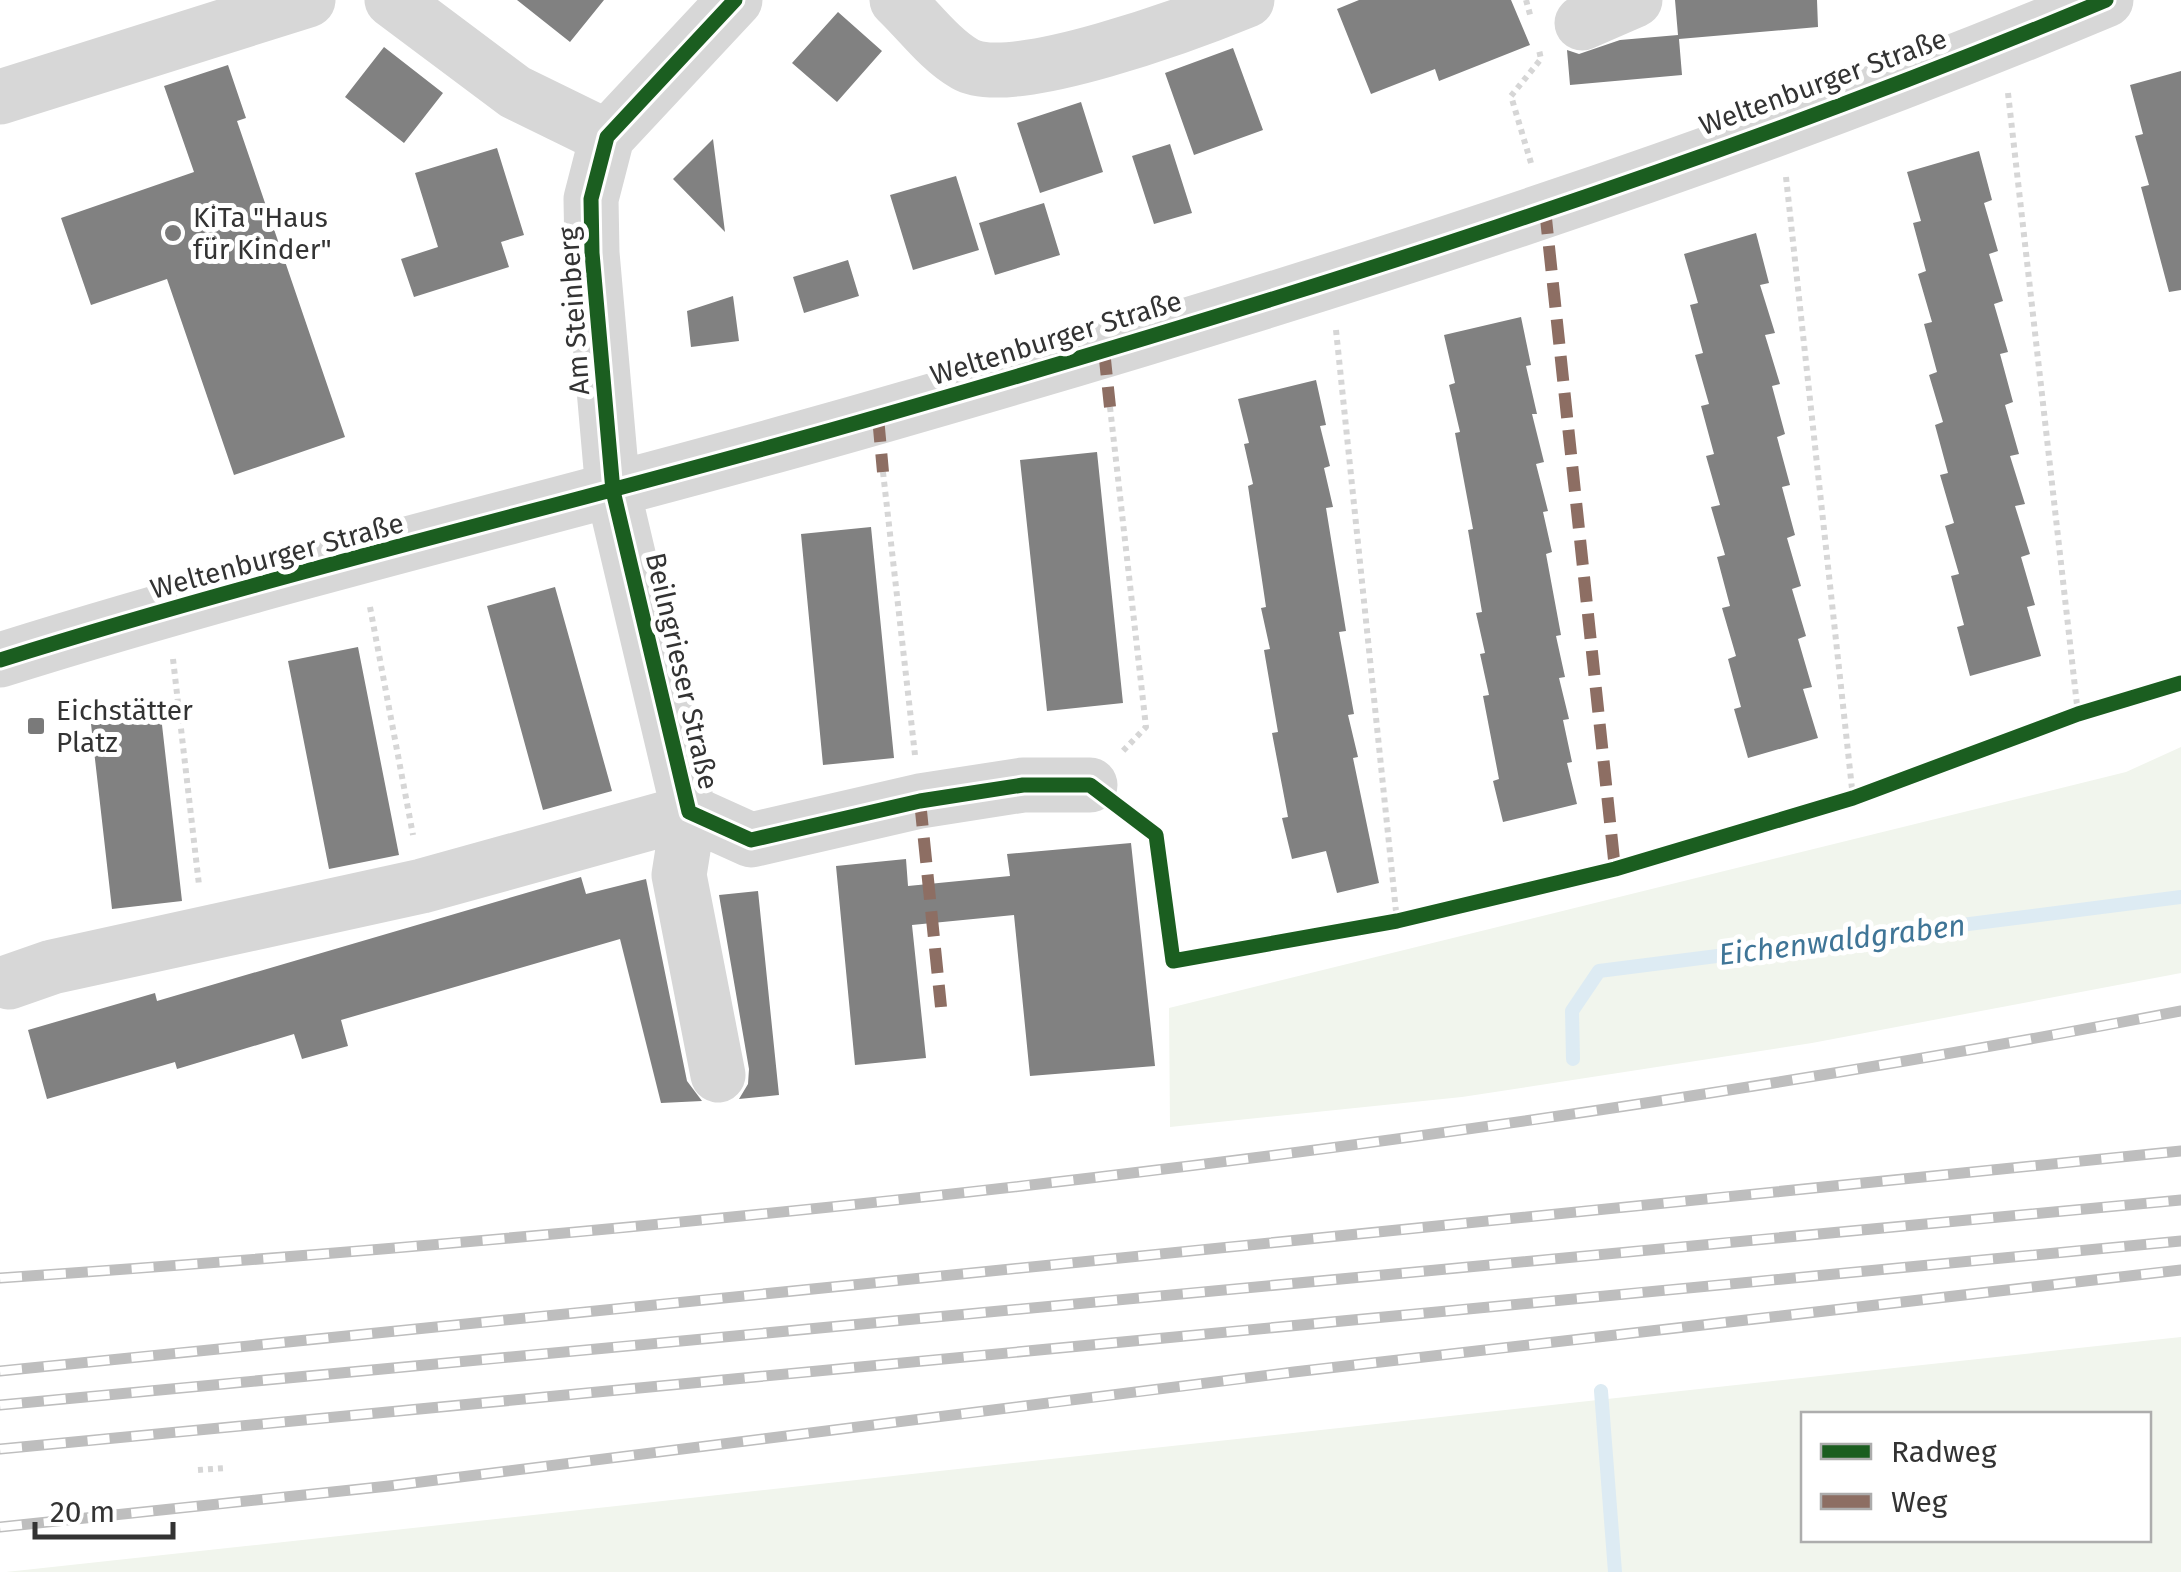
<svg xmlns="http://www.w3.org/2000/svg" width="2181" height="1572" font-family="'Fira Sans',sans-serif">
	<rect width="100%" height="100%" fill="#fff"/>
	<path fill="#f1f5ed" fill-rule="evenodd" d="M 2181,747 L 2181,973 L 1812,1043 L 1462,1097 L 1170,1127 L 1169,1008 L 2126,772 Z
		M 2181,1337 L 2181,1572 L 6,1572 L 246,1546 ZM 2148,1414 L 2148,1540 L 1804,1540 L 1804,1414 Z"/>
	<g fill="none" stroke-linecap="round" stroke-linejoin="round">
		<path stroke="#ddebf3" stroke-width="14" d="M 1573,1059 L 1572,1011 L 1599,971 L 2181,897
			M 1601,1391 L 1615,1572"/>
	</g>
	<path fill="#818181" d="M 517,0 L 604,0 L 570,42 Z
		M 1359,0 L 1511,0 L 1530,45 L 1439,81 L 1435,69 L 1371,94 L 1337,9 Z
		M 1675,0 L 1817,0 L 1818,27 L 1679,39 L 1682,75 L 1570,85 L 1567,50 L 1579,54 L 1620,40 L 1678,35 Z
		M 838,12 L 882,51 L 837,102 L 792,63 Z
		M 384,47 L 443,93 L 404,143 L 345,97 Z
		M 1233,48 L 1263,130 L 1194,155 L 1165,73 Z
		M 228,65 L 246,118 L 237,121 L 345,437 L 234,475 L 167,279 L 91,305 L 61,218 L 194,172 L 164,86 Z
		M 2181,71 L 2181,290 L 2169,292 L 2141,187 L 2149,185 L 2135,136 L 2143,134 L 2130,85 Z
		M 1081,102 L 1103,172 L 1040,193 L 1017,123 Z
		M 713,139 L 725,232 L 673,179 Z
		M 1170,144 L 1192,213 L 1154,224 L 1132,156 Z
		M 497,148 L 524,235 L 501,242 L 509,267 L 414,297 L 401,259 L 438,247 L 415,173 Z
		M 1979,151 L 1992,200 L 1984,203 L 1998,251 L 1989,254 L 2003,301 L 1994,304 L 2008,352 L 2000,354 L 2013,402 L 2005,405 L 2019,454 L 2010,456 L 2025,504 L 2015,506 L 2030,554 L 2021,557 L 2035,605 L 2027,607 L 2041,656 L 1970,676 L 1957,627 L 1964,625 L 1951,576 L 1959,574 L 1945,526 L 1954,523 L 1940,475 L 1948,473 L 1935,425 L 1943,422 L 1929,375 L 1937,372 L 1924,324 L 1932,322 L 1918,274 L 1926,271 L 1913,223 L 1921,221 L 1907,172 Z
		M 956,176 L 979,250 L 913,270 L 890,195 Z
		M 1044,203 L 1060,255 L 995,275 L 979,223 Z
		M 1756,233 L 1769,283 L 1760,285 L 1775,333 L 1765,335 L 1780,384 L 1772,386 L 1785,434 L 1777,437 L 1790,485 L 1782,487 L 1795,535 L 1787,538 L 1801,586 L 1792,589 L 1806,636 L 1798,639 L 1812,687 L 1803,689 L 1818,738 L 1748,758 L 1734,709 L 1741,707 L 1728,659 L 1736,656 L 1722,608 L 1730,606 L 1717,557 L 1725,555 L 1711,507 L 1720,505 L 1706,456 L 1714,454 L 1701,406 L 1709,404 L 1695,355 L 1703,353 L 1690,305 L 1698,303 L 1684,254 Z
		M 848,260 L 859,296 L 804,313 L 793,277 Z
		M 733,296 L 739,341 L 691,347 L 687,311 Z
		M 1521,317 L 1531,365 L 1526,366 L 1537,414 L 1532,414 L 1544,462 L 1536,464 L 1548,511 L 1543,512 L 1552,552 L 1546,554 L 1561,635 L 1556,636 L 1565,677 L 1559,678 L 1569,719 L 1563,720 L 1572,762 L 1567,763 L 1577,804 L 1503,822 L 1493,781 L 1499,779 L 1483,696 L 1489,695 L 1480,654 L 1485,653 L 1476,613 L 1482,612 L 1468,530 L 1473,529 L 1455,433 L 1460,432 L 1449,385 L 1455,383 L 1444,335 Z
		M 1316,380 L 1326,425 L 1320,426 L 1330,466 L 1324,468 L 1333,507 L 1326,508 L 1346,631 L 1339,632 L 1354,714 L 1348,715 L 1358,757 L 1353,758 L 1379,883 L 1337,893 L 1326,851 L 1292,859 L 1282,818 L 1288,817 L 1272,733 L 1278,732 L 1264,650 L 1270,649 L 1261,608 L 1266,607 L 1248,486 L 1253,484 L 1244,444 L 1249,443 L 1238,399 Z
		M 1097,452 L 1123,703 L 1047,711 L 1020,460 Z
		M 871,527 L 894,758 L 823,765 L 801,534 Z
		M 555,587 L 612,791 L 543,810 L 487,606 Z
		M 358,647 L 399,855 L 329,869 L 288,661 Z
		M 161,716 L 182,901 L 112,909 L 91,724 Z
		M 1131,843 L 1155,1066 L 1030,1076 L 1014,915 L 912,925 L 926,1058 L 855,1065 L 836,866 L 906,859 L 908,886 L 1010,876 L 1007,854 Z
		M 581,877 L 586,894 L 646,879 L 687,1081 L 702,1101 L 661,1103 L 620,939 L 341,1020 L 348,1046 L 302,1059 L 294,1034 L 177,1069 L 175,1062 L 47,1099 L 28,1030 L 155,993 L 157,1001 Z
		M 758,891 L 779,1095 L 739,1099 L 748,1084 L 749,1069 L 719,895 Z"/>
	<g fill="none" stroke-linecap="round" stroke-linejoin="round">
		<path stroke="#d6d6d6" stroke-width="6" stroke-dasharray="5 5" stroke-linecap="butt" d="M 1526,0 L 1531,18
			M 2008,93 L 2078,714
			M 1531,163 L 1511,96 L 1541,59 L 1539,50
			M 1786,177 L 1853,798
			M 1336,330 L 1397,921
			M 1110,407 L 1146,727 L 1122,752
			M 883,472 L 915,755
			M 370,607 L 413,835
			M 173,659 L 199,885
			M 198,1470 L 225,1468"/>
		<path stroke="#d7d7d7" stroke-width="55" d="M 392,0 L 515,92 L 607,137
			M 897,0 C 918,20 940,50 965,64 C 1011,91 1196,21 1247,0
			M 1582,23 L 1635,0
			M 0,97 L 308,0
			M 0,660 C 289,569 586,501 877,417 C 1292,298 1707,167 2106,0
			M 9,982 L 52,967 L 422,886 L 689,812 L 751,840 L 920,801 L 1023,785 L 1090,785
			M 718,1075 L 679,875 L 689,812 L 613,491 L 592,253 L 591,199 L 607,137 L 735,0"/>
		<defs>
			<path id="rail" d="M 0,1278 C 730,1228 1462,1149 2181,1011
				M 0,1371 L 2181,1151
				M 0,1405 L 2181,1200
				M 0,1449 L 2181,1241
				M 0,1527 L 389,1486 L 1294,1372 L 2181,1270"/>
		</defs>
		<use href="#rail" stroke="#bebebe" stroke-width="11"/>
		<use href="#rail" stroke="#fff" stroke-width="8" stroke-dasharray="22" stroke-linecap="butt"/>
		<path stroke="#8d6e63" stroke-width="12" stroke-dasharray="25 12" stroke-linecap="butt" d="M 1545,209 L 1615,869
			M 1104,350 L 1110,407
			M 878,417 L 883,472
			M 920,801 L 941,1007"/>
		<defs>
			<path id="cycleway" d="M 735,0 L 607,137 L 591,199 L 592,253 L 613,491 L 689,812 L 751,840 L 920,801 L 1023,785 L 1090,785 L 1156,835 L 1173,961 L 1397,921 L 1615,869 L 1853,798 L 2078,714 L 2181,683
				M 0,660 C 289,569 586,501 877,417 C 1292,298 1707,167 2106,0"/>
		</defs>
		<use href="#cycleway" stroke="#fff" stroke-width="21"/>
		<use href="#cycleway" stroke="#1b5e20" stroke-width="15"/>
	</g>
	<g fill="#7a7a7a" stroke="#fff" stroke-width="4">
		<circle cx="173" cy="233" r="10"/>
		<rect x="26" y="716" width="20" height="20" rx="5"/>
	</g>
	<g text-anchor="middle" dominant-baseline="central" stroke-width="10" stroke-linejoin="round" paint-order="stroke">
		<g font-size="28" fill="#333" stroke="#fff">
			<text transform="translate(1823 82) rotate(-20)">Weltenburger Straße</text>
			<text transform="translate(574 311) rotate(-94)">Am Steinberg</text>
			<text transform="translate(1056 338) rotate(-17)">Weltenburger Straße</text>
			<text transform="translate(277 556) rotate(-15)">Weltenburger Straße</text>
			<text transform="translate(682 671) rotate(77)">Beilngrieser Straße</text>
		</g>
		<g font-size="28" fill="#333" stroke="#fff" text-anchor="start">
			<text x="193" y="217">KiTa "Haus<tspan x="193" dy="32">für Kinder"</tspan></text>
			<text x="56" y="710">Eichstätter<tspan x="56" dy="32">Platz</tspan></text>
		</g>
		<g font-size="30" font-style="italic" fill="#3f7597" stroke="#fff">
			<text transform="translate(1842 940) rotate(-7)">Eichenwaldgraben</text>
		</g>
	</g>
	<rect x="1801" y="1412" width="350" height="130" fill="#ffffff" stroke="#adadad" stroke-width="2.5"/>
	<rect x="1821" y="1444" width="50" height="15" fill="#1b5e20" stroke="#adadad" stroke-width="2.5"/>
	<text x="1891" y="1462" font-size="30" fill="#333333">Radweg</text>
	<rect x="1821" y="1494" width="50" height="15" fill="#8d6e63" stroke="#adadad" stroke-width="2.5"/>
	<text x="1891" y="1512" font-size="30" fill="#333333">Weg</text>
	<path d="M35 1522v15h138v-15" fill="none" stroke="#333333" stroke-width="5"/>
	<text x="50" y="1522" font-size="30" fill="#333333" stroke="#ffffff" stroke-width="8" paint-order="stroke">20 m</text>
</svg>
